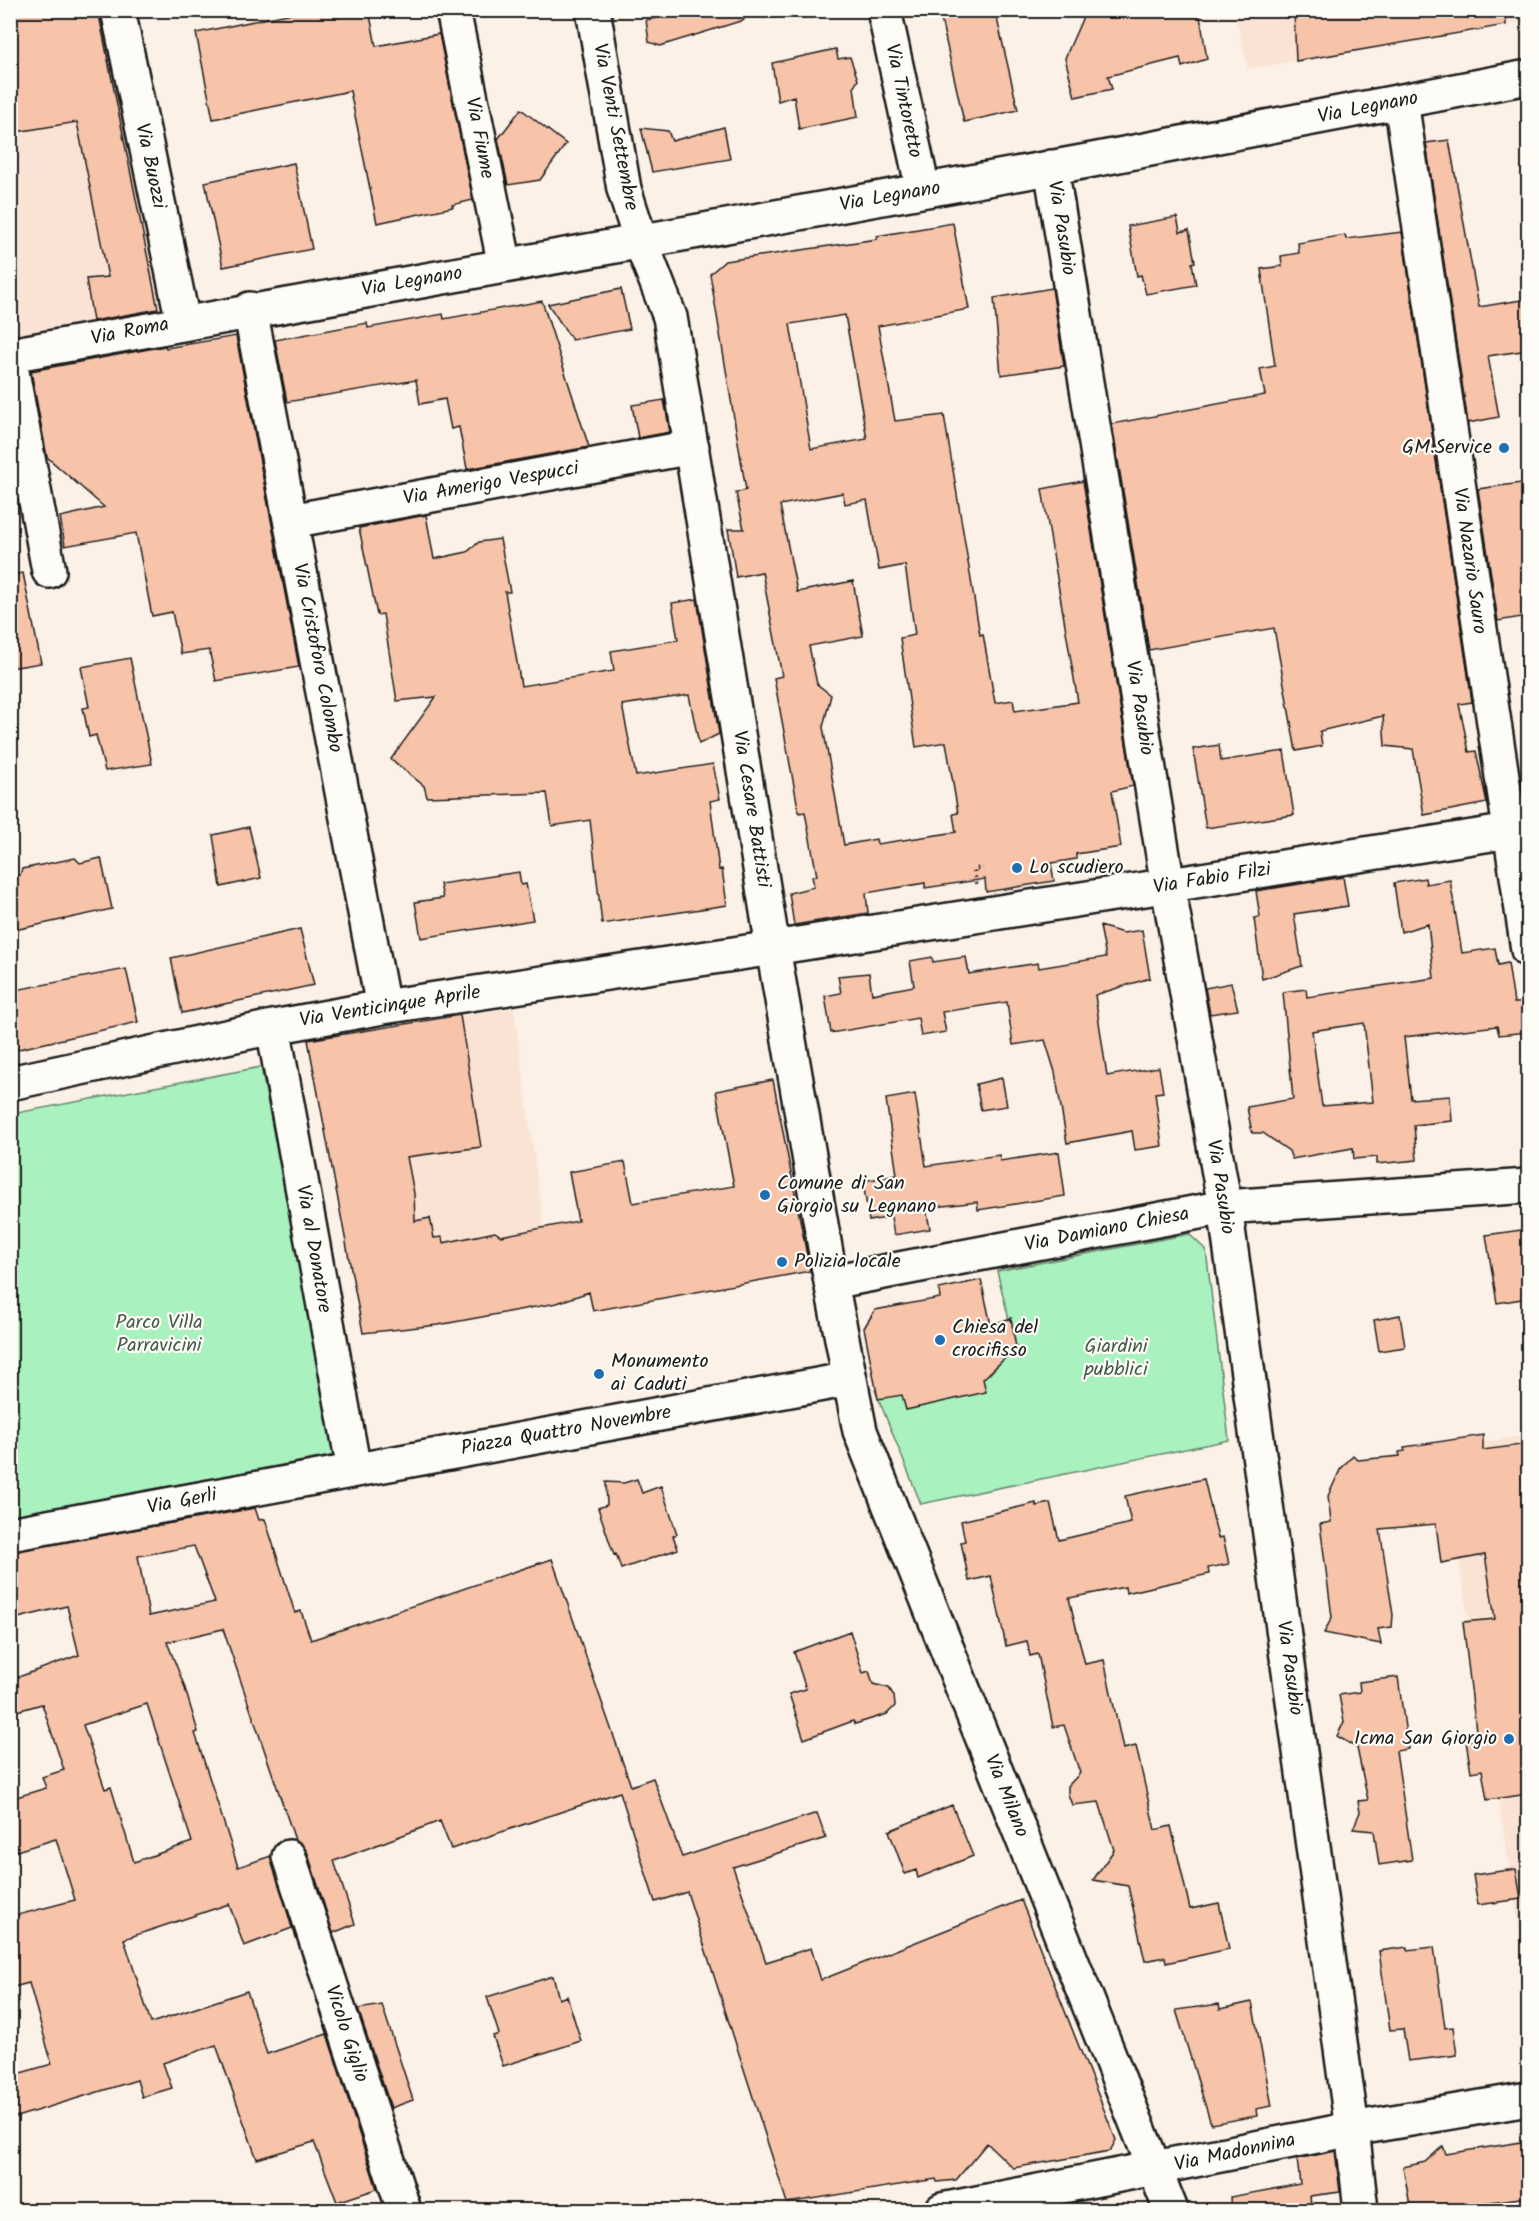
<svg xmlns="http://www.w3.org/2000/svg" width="1539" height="2221" font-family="Kalam,sans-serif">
	<rect width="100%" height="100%" fill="#fcf1e7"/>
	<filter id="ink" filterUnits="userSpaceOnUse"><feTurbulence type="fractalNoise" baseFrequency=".0167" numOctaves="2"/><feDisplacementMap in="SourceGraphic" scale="12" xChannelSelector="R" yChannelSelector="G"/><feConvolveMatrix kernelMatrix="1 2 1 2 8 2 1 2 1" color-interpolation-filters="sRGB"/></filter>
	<g filter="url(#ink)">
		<path fill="#fae3d4" d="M 1528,10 L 1528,21 L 1248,69 L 1234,11 Z
			M 11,11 L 111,11 L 174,314 L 11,345 Z
			M 514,1008 L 544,1228 L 558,1302 L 363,1333 L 308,1040 Z
			M 1528,1435 L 1528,1965 L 1525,1965 L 1441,1449 Z"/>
		<path fill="#a9f1be" stroke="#62866d" stroke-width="1.5" d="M 261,1067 L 335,1455 L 11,1516 L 11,1114 Z
			M 1189,1234 L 1206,1250 L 1229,1440 L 921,1504 L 875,1390 L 990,1374 L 1015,1344 L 997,1271 Z"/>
		<path fill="#f7c3a9" stroke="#1c1c1c" stroke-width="1.5" fill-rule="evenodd" d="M 10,10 L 98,10 L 158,309 L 93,321 L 86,279 L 108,277 L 77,122 L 10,133 Z
			M 307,10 L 369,10 L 376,46 L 439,34 L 473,200 L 452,205 L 453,207 L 377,223 L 350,91 L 213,119 L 196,33 Z
			M 698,10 L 742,10 L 744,20 L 660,46 L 649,42 L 646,20 Z
			M 939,10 L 995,10 L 1018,110 L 964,122 Z
			M 1086,10 L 1199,10 L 1207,59 L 1182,67 L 1180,58 L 1108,76 L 1112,89 L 1075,97 L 1065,58 Z
			M 1294,10 L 1505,10 L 1506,25 L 1296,61 Z
			M 836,49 L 838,59 L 850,57 L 858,80 L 854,87 L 858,117 L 799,129 L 794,96 L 778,101 L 772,63 Z
			M 521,109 L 566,144 L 540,180 L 508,185 L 498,139 Z
			M 724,127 L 730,159 L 652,172 L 641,128 L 668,131 L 672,141 Z
			M 1449,140 L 1479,307 L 1528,299 L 1528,350 L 1488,356 L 1499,417 L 1468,423 L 1426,143 Z
			M 294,163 L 312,249 L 223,267 L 205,182 Z
			M 1177,217 L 1180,232 L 1189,230 L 1195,262 L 1192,263 L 1196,285 L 1146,294 L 1141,275 L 1137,276 L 1128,226 Z
			M 953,223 L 969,309 L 878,326 L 895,421 L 944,415 L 980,635 L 983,634 L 995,703 L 1013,700 L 1015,711 L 1078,702 L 1042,489 L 1083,481 L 1133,786 L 1112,791 L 1121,847 L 1076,854 L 1076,859 L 1051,863 L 1054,881 L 986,892 L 985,879 L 925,888 L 925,883 L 866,893 L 868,913 L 794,925 L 789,893 L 814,887 L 812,876 L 817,876 L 805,812 L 799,813 L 774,678 L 782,676 L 762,572 L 736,577 L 732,552 L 728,529 L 744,529 L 736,493 L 746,490 L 710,274 L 725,261 L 877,239 L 877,236 ZM 845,315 L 867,439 L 811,449 L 790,324 ZM 843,493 L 845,504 L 867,500 L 879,570 L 905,565 L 915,635 L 900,638 L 916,747 L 946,742 L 958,813 L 953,814 L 956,832 L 877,844 L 876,839 L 844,845 L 823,727 L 831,695 L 817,684 L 809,646 L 863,636 L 853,581 L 797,592 L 780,505 Z
			M 1402,232 L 1472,702 L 1459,704 L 1469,752 L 1476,751 L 1487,803 L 1424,815 L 1413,749 L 1385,746 L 1383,716 L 1320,731 L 1322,746 L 1296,751 L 1274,628 L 1149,650 L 1112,424 L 1265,395 L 1260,369 L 1275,366 L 1261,269 L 1282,266 L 1281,256 L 1299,253 L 1298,243 L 1345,235 L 1346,239 Z
			M 1052,288 L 1064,366 L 1001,375 L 994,298 Z
			M 621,289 L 630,329 L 572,340 L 548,304 Z
			M 542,301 L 589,447 L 467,469 L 459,427 L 451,429 L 445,399 L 420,404 L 416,380 L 287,402 L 275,340 L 367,323 L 368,328 L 443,314 L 444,319 Z
			M 236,336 L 299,667 L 216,681 L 209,650 L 181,654 L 172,612 L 152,616 L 136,533 L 65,546 L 60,517 L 104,507 L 47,457 L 31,371 L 165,346 L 166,348 Z
			M 664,400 L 670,432 L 638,438 L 632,405 Z
			M 1528,482 L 1528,585 L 1524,586 L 1528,616 L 1498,621 L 1478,489 Z
			M 426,515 L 434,559 L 467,552 L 479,542 L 500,539 L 510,592 L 505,592 L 521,686 L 614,671 L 611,651 L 678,640 L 672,603 L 697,599 L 719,734 L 699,744 L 689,695 L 622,705 L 636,776 L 713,764 L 720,799 L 710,801 L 719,870 L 722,869 L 727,905 L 602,924 L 590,820 L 552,826 L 547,793 L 427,797 L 424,786 L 391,759 L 436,697 L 397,701 L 383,614 L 377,615 L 359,528 Z
			M 23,573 L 41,663 L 10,668 L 10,575 Z
			M 130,658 L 152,764 L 105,771 L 96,735 L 89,737 L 83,708 L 89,707 L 81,667 Z
			M 1219,745 L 1221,761 L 1284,751 L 1294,815 L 1206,828 L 1193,749 Z
			M 249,827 L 261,878 L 221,887 L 213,835 Z
			M 75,858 L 80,863 L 101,858 L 112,909 L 10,931 L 10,877 L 20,875 L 22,869 Z
			M 519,872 L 521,885 L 526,884 L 533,920 L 421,938 L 415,902 L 443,898 L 440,884 Z
			M 1343,877 L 1348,906 L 1294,914 L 1302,966 L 1262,979 L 1254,918 L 1260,917 L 1256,891 Z
			M 1425,878 L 1426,884 L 1450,880 L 1462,953 L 1495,948 L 1498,965 L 1508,963 L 1514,1003 L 1524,1003 L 1527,1032 L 1499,1035 L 1497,1026 L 1404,1037 L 1411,1099 L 1450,1096 L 1452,1121 L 1414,1125 L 1417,1160 L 1377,1164 L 1377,1157 L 1354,1159 L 1353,1148 L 1292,1159 L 1289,1151 L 1263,1133 L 1252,1133 L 1247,1107 L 1293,1099 L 1283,992 L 1306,989 L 1307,997 L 1434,978 L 1428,924 L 1401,932 L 1394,883 ZM 1364,1023 L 1373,1102 L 1322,1106 L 1312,1031 Z
			M 1100,926 L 1123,933 L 1142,930 L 1150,978 L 1095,995 L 1107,1076 L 1159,1067 L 1163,1092 L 1155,1093 L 1162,1146 L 1135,1150 L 1132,1131 L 1067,1143 L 1055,1072 L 1045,1040 L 1013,1045 L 1007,1002 L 942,1012 L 946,1032 L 921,1036 L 918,1018 L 831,1033 L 825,996 L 841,993 L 838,976 L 869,973 L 872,994 L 914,986 L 910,961 L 932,957 L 933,962 L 966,957 L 969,974 L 1038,963 L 1039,968 L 1106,957 Z
			M 300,929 L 314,985 L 182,1013 L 171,958 Z
			M 126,969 L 138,1022 L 10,1051 L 10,991 Z
			M 1231,983 L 1238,1010 L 1210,1014 L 1205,988 Z
			M 460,1015 L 481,1147 L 407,1157 L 414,1193 L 415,1221 L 430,1218 L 434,1238 L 442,1237 L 443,1243 L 495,1232 L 501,1236 L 578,1221 L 569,1172 L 625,1162 L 633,1203 L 734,1186 L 716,1091 L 773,1080 L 810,1271 L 593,1311 L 589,1292 L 557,1303 L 438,1325 L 363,1333 L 308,1040 Z
			M 1002,1078 L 1007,1106 L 981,1110 L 976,1084 Z
			M 915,1094 L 926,1166 L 999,1155 L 1000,1161 L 1059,1152 L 1065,1196 L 978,1210 L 977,1202 L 926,1208 L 930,1229 L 894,1235 L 891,1217 L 869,1221 L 863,1181 L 897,1175 L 886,1099 Z
			M 1528,1229 L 1528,1298 L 1497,1303 L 1486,1235 Z
			M 981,1280 L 991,1325 L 1011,1318 L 1016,1348 L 983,1379 L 986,1392 L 906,1410 L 902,1395 L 878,1399 L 864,1328 L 875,1310 L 940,1298 L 939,1289 Z
			M 1400,1315 L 1405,1347 L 1379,1351 L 1374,1320 Z
			M 1483,1435 L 1483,1450 L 1528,1444 L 1528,1794 L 1487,1800 L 1482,1770 L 1471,1772 L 1466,1741 L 1477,1739 L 1463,1622 L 1495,1619 L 1485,1555 L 1441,1563 L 1436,1524 L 1380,1529 L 1393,1615 L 1392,1627 L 1378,1629 L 1381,1644 L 1324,1633 L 1332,1617 L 1320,1524 L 1331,1522 L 1328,1496 L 1340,1470 L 1353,1455 L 1358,1460 L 1400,1456 L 1399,1452 L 1405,1451 L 1404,1447 Z
			M 637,1479 L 642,1493 L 661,1486 L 677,1534 L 673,1536 L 678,1549 L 621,1569 L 616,1554 L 614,1555 L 598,1508 L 607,1505 L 606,1482 L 624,1483 Z
			M 1204,1479 L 1218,1538 L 1223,1537 L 1229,1564 L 1208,1568 L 1209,1574 L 1126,1593 L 1125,1587 L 1069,1598 L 1085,1664 L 1104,1660 L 1123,1749 L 1136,1746 L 1155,1830 L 1171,1826 L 1190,1909 L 1219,1903 L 1229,1949 L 1166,1963 L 1165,1957 L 1145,1961 L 1128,1886 L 1093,1880 L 1114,1850 L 1099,1802 L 1072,1805 L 1068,1794 L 1068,1786 L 1080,1773 L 1064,1725 L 1053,1727 L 1038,1654 L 1030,1656 L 1027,1641 L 1006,1646 L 991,1576 L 969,1581 L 961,1542 L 965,1541 L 961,1521 L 1036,1503 L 1036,1506 L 1050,1503 L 1059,1540 L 1131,1523 L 1125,1496 Z
			M 255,1508 L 259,1520 L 265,1519 L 295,1613 L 301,1611 L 311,1640 L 552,1559 L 631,1786 L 653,1778 L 682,1857 L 817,1813 L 826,1838 L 733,1867 L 766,1962 L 811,1948 L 821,1980 L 1021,1900 L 1116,2140 L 1110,2151 L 1013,2168 L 987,2143 L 956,2180 L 937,2182 L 936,2179 L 787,2203 L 687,1892 L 655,1902 L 620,1792 L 451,1849 L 440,1821 L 334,1861 L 355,1924 L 333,1933 L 307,1851 L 295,1840 L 223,1629 L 167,1642 L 184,1685 L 198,1732 L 195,1733 L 238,1867 L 271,1856 L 292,1928 L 244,1946 L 229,1904 L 124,1939 L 151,2023 L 247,1991 L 267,2054 L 327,2034 L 377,2189 L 337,2202 L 314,2142 L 257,2159 L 216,2045 L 163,2063 L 172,2088 L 142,2097 L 137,2080 L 10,2119 L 10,2076 L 52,2064 L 29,1983 L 10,1988 L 10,1917 L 75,1900 L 56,1839 L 10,1853 L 10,1799 L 46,1788 L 42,1777 L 64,1770 L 42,1704 L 10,1713 L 10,1680 L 79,1655 L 67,1606 L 10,1620 L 10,1552 ZM 194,1546 L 215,1602 L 149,1616 L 138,1556 ZM 147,1704 L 192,1842 L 134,1862 L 111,1787 L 105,1789 L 83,1725 Z
			M 850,1631 L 863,1673 L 869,1671 L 873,1684 L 889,1688 L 894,1696 L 895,1706 L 887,1714 L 855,1724 L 853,1721 L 804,1739 L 789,1694 L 806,1689 L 794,1652 Z
			M 1398,1677 L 1408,1749 L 1396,1751 L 1412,1860 L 1379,1865 L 1374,1831 L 1353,1829 L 1360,1812 L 1358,1801 L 1368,1800 L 1357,1748 L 1337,1736 L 1344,1722 L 1339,1695 L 1360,1692 L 1359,1682 Z
			M 952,1805 L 973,1856 L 918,1878 L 916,1870 L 905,1874 L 889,1831 Z
			M 1516,1869 L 1521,1899 L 1478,1905 L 1473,1875 Z
			M 1407,1947 L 1407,1950 L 1434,1947 L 1445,2028 L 1453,2027 L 1457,2055 L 1408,2061 L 1403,2029 L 1390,2030 L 1379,1951 Z
			M 553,1976 L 559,1999 L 567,1996 L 581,2041 L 503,2066 L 493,2036 L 499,2034 L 487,1997 Z
			M 1252,2002 L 1272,2106 L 1256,2109 L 1257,2116 L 1211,2124 L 1176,2010 L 1219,2004 L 1220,2009 Z
			M 382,2005 L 413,2100 L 391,2108 L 358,2009 Z
			M 1528,2141 L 1528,2197 L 1476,2204 L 1478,2211 L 1411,2211 L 1403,2167 L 1425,2162 L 1443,2146 L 1446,2154 Z
			M 1335,2151 L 1340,2192 L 1310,2196 L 1312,2211 L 1231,2211 L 1230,2197 L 1300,2184 L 1297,2159 Z"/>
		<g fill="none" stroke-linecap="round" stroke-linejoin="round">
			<defs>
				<path id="minor" d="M 118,10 L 183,322
					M 453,10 L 505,266
					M 593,10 L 624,189 L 641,242 L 670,317 L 773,948 L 831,1282 L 860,1431 L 1171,2210
					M 884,10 L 923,190
					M 1401,101 L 1528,950
					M 1051,167 L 1168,886 L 1225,1207 L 1352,2129 L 1361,2210
					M 250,309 L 383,1007
					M 10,355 L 1082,162 L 1528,77
					M 10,361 L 49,571
					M 291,521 L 692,447
					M 273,1027 L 354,1470
					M 10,1083 L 273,1027 L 383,1007 L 773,948 L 1510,831
					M 831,1282 L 1225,1207 L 1528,1186
					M 10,1534 L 850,1379
					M 289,1857 L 404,2210
					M 942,2210 L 1352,2129 L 1528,2099"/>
			</defs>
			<use href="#minor" stroke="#1c1c1c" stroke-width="38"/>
			<path stroke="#1c1c1c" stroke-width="4" stroke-dasharray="1.5 4.5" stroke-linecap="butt" d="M 976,884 L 974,869 L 983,868"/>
			<use href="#minor" stroke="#fdfcf7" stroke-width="33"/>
		</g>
	</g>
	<g fill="#1f6fb2" stroke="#fdfcf7" stroke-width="2">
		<circle cx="1504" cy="448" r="6"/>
		<circle cx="1017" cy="868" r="6"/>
		<circle cx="765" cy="1195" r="6"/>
		<circle cx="782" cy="1262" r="6"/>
		<circle cx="940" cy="1340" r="6"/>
		<circle cx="599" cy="1374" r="6"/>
		<circle cx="1509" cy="1739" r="6"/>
	</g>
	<g text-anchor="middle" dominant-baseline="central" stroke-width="4.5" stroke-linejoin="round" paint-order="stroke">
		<g font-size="20" fill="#1c1c1c" stroke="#fdfcf7">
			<text transform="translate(903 101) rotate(78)">Via Tintoretto</text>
			<text transform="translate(1368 108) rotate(-11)">Via Legnano</text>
			<text transform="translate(615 127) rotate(79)">Via Venti Settembre</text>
			<text transform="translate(479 138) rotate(79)">Via Fiume</text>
			<text transform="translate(150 166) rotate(78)">Via Buozzi</text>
			<text transform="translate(890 197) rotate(-10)">Via Legnano</text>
			<text transform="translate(1061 228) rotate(81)">Via Pasubio</text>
			<text transform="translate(412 282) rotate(-10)">Via Legnano</text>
			<text transform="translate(130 332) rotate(-11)">Via Roma</text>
			<text transform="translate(491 484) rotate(-10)">Via Amerigo Vespucci</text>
			<text transform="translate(1469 561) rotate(82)">Via Nazario Sauro</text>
			<text transform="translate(317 658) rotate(79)">Via Cristoforo Colombo</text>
			<text transform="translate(1139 708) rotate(81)">Via Pasubio</text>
			<text transform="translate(751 809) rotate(81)">Via Cesare Battisti</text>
			<text transform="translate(1212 879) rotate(-9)">Via Fabio Filzi</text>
			<text transform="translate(390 1007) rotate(-9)">Via Venticinque Aprile</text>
			<text transform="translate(1220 1187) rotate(81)">Via Pasubio</text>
			<text transform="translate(1107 1230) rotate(-11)">Via Damiano Chiesa</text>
			<text transform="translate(313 1249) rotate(80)">Via al Donatore</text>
			<text transform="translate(566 1431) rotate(-10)">Piazza Quattro Novembre</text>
			<text transform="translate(182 1502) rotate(-11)">Via Gerli</text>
			<text transform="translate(1289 1668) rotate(82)">Via Pasubio</text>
			<text transform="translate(1006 1796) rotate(68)">Via Milano</text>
			<text transform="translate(346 2034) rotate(72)">Vicolo Giglio</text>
			<text transform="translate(1235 2153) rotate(-12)">Via Madonnina</text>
		</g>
		<g font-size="20" fill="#1c1c1c" stroke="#fdfcf7" text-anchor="start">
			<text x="1492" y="448" text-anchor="end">GM.Service</text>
			<text x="1029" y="868">Lo scudiero</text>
			<text x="777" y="1184">Comune di San<tspan x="777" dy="23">Giorgio su Legnano</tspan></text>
			<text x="794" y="1262">Polizia locale</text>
			<text x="952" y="1328">Chiesa del<tspan x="952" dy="23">crocifisso</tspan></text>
			<text x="611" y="1362">Monumento<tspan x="611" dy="23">ai Caduti</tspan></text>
			<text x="1497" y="1739" text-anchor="end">Icma San Giorgio</text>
		</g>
		<g font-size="20" fill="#465c4d" stroke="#fdfcf7">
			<text x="159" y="1323">Parco Villa<tspan x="159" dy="23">Parravicini</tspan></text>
			<text x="1116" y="1347">Giardini<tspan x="1116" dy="23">pubblici</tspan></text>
		</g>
	</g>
	<rect width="1539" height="2221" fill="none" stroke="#fdfcf7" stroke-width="36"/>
	<rect x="18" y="18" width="1503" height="2185" fill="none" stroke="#1c1c1c" stroke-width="2" filter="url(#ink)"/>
</svg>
